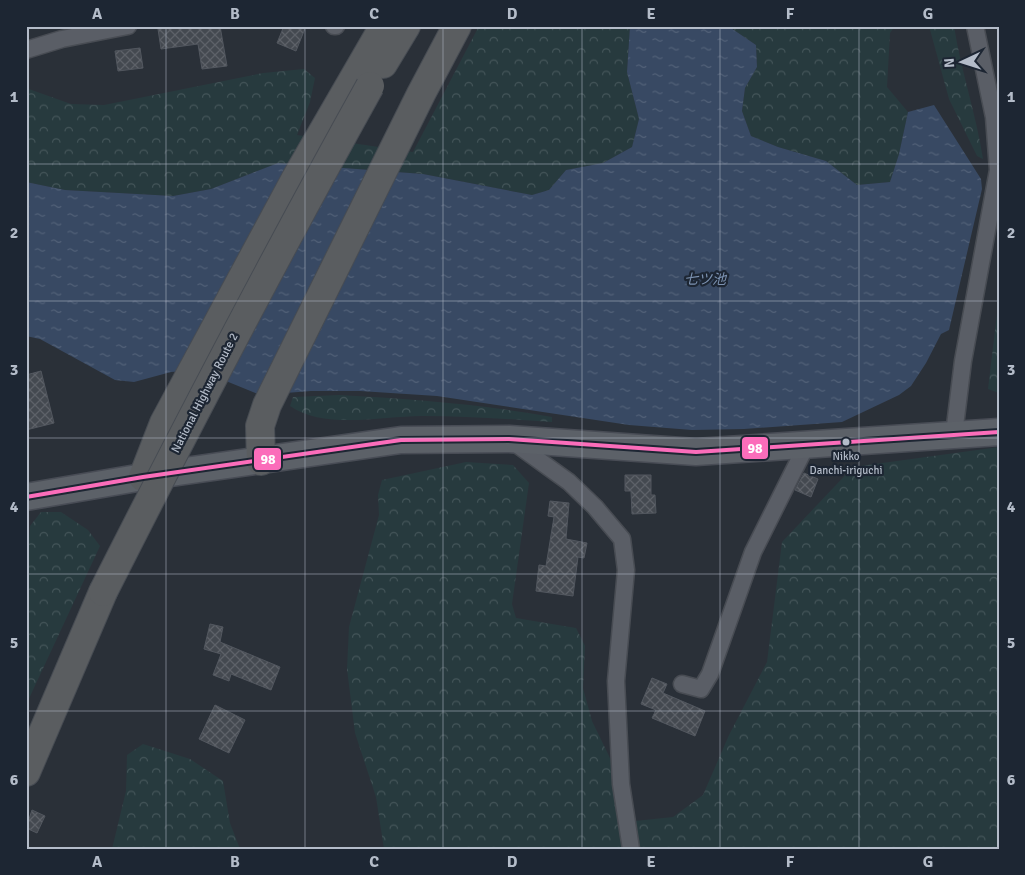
<svg xmlns="http://www.w3.org/2000/svg" width="1025" height="875" font-family="Signika,'Noto Sans JP',sans-serif">
	<defs>
		<pattern id="forest-crowns" width="20" height="18" patternUnits="userSpaceOnUse" patternTransform="scale(1.25)"><rect width="20" height="18" fill="#273a3e"/><path d="M2 6a3 3 0 1 1 6 0M12 15a3 3 0 1 1 6 0" fill="none" stroke="#445559"/></pattern>
		<pattern id="water-ripples" width="26" height="14" patternUnits="userSpaceOnUse" patternTransform="scale(1.25)"><rect width="26" height="14" fill="#384963"/><path d="M2 4q2-2 4 0t4 0M15 11q2-2 4 0t4 0" fill="none" stroke="#526178"/></pattern>
		<pattern id="building-cross-hatch" width="8" height="8" patternUnits="userSpaceOnUse" patternTransform="scale(1.25)"><rect width="8" height="8" fill="#444950"/><path d="M0 0l8 8M0 8l8-8" fill="none" stroke="#5d6168"/></pattern>
	</defs>
	<rect width="100%" height="100%" fill="#2a3038"/>
	<path fill="url(#forest-crowns)" d="M 479,26 L 630,26 L 627,72 L 639,119 L 632,147 L 603,163 L 566,170 L 549,190 L 532,195 L 423,174 L 278,163 L 211,189 L 173,196 L 65,190 L 26,182 L 26,88 L 71,104 L 104,105 L 263,73 L 304,69 L 315,78 L 310,102 L 297,135 L 413,152 Z
		M 728,26 L 895,26 L 890,33 L 887,87 L 908,112 L 899,154 L 890,182 L 857,185 L 826,161 L 778,147 L 751,136 L 742,111 L 745,88 L 757,67 L 756,45 Z
		M 929,26 L 954,26 C 961,71 976,114 983,159 L 977,156 L 949,99 Z
		M 999,297 L 999,393 L 988,389 Z
		M 339,395 C 410,399 481,404 552,417 L 552,422 C 509,419 465,416 422,416 C 382,416 324,430 290,406 L 293,397 Z
		M 999,447 L 999,849 L 384,849 L 376,797 L 355,733 L 347,669 L 349,627 L 379,515 L 378,495 L 382,480 L 466,462 L 513,465 L 529,483 L 512,604 L 516,618 L 576,628 L 585,646 L 583,688 L 592,721 L 609,756 L 635,821 L 673,817 L 703,795 L 729,735 L 767,662 L 782,542 L 853,467 Z
		M 41,512 L 61,512 L 88,530 L 100,546 L 26,705 L 26,575 L 30,526 Z
		M 143,744 L 190,759 L 223,781 L 230,823 L 240,849 L 112,849 L 126,791 L 127,755 Z"/>
	<path fill="url(#water-ripples)" d="M 630,26 L 728,26 L 756,45 L 757,67 L 745,88 L 742,111 L 751,136 L 778,147 L 826,161 L 857,185 L 890,182 L 899,154 L 908,112 L 934,105 L 981,179 L 982,189 L 949,330 L 941,334 L 926,363 L 911,386 L 899,395 L 842,422 L 744,429 L 692,430 L 629,425 L 437,396 L 360,391 L 311,391 L 260,395 L 199,370 L 171,372 L 134,382 L 115,380 L 40,339 L 26,336 L 26,182 L 65,190 L 173,196 L 211,189 L 278,163 L 423,174 L 532,195 L 549,190 L 566,170 L 603,163 L 632,147 L 639,119 L 627,72 Z"/>
	<path fill="url(#building-cross-hatch)" stroke="#52575f" d="M 180,26 L 220,26 L 227,66 L 202,69 L 198,44 L 161,49 L 158,29 Z
		M 284,26 L 306,26 L 296,51 L 277,43 Z
		M 140,48 L 143,68 L 118,71 L 115,51 Z
		M 41,371 L 54,423 L 26,430 L 26,375 Z
		M 804,473 L 818,479 L 811,497 L 795,490 Z
		M 625,475 L 651,475 L 651,495 L 655,495 L 656,513 L 632,514 L 631,491 L 625,491 Z
		M 550,501 L 569,503 L 566,539 L 587,543 L 584,558 L 578,557 L 573,596 L 536,591 L 539,565 L 546,566 L 554,517 L 548,516 Z
		M 210,624 L 223,627 L 220,642 L 280,667 L 271,690 L 231,674 L 229,681 L 213,675 L 221,654 L 204,649 Z
		M 652,678 L 667,684 L 663,693 L 705,711 L 695,736 L 652,718 L 656,710 L 641,704 Z
		M 215,705 L 245,720 L 229,753 L 199,739 Z
		M 32,810 L 45,816 L 37,833 L 26,828 Z"/>
	<g fill="none" stroke-linecap="round" stroke-linejoin="round">
		<defs>
			<path id="street" d="M 334,26 L 336,26
				M 26,50 L 62,39 L 128,26
				M 954,434 L 963,361 L 998,170 L 994,117 L 975,26
				M 512,441 L 569,482 L 595,507 L 622,539 L 626,570 L 616,681 L 621,784 L 631,849
				M 682,684 L 701,689 L 710,674 L 753,552 L 807,444"/>
			<path id="primary" d="M 26,497 L 143,477 L 401,440 L 509,439 L 696,452 L 999,432"/>
			<path id="highway" d="M 383,64 L 406,26
				M 261,461 L 260,426 L 267,405 L 421,94 L 457,26
				M 143,477 L 164,423 L 296,178 L 384,26
				M 26,772 L 103,592"/>
		</defs>
		<use href="#street" stroke="#484c53" stroke-width="19"/>
		<use href="#primary" stroke="#484c55" stroke-width="29"/>
		<use href="#highway" stroke="#474c53" stroke-width="30"/>
		<use href="#street" stroke="#5a5e66" stroke-width="16"/>
		<use href="#primary" stroke="#5c6168" stroke-width="26"/>
		<use href="#highway" stroke="#5a5d60" stroke-width="28"/>
		<defs>
			<path id="highway-bridge" d="M 103,592 C 189,422 277,253 370,86"/>
		</defs>
		<use href="#highway-bridge" stroke="#474c53" stroke-width="30" stroke-linecap="butt"/>
		<use href="#highway-bridge" stroke="#5a5d60" stroke-width="28"/>
		<defs>
			<path id="bus-1" d="M 26,497 L 143,477 L 401,440 L 509,439 L 696,452 L 999,432"/>
		</defs>
		<use href="#bus-1" stroke="#1d2633" stroke-width="8"/>
		<use href="#bus-1" stroke="#fb6dba" stroke-width="4"/>
	</g>
	<path fill="none" stroke="#b4bcc9" stroke-width="1" stroke-opacity="0.55" d="M 166,26 L 166,849M 305,26 L 305,849M 443,26 L 443,849M 582,26 L 582,849M 720,26 L 720,849M 859,26 L 859,849M 26,164 L 999,164M 26,301 L 999,301M 26,438 L 999,438M 26,574 L 999,574M 26,711 L 999,711"/>
	<circle fill="#b4bcc9" stroke="#1d2633" stroke-width="2" cx="846" cy="442" r="4.5"/>
	<g text-anchor="middle" dominant-baseline="central" stroke-width="4.5" stroke-linejoin="round" paint-order="stroke">
		<g font-size="11" fill="#b4bcc9" stroke="#1d2633">
			<text x="846" y="456">Nikko<tspan x="846" dy="14">Danchi-iriguchi</tspan></text>
		</g>
		<g font-size="12" fill="#b4bcc9" stroke="#1d2633">
			<text transform="translate(205 393) rotate(-63)">National Highway Route 2</text>
		</g>
		<g font-size="14" font-style="italic" fill="#7c92b1" stroke="#1d2633">
			<text x="705" y="279">七ツ池</text>
		</g>
	</g>
	<g stroke="#1d2633" stroke-width="2">
		<rect x="741" y="436" width="28" height="24" rx="5" fill="#fb6dba"/>
		<rect x="253" y="447" width="29" height="24" rx="5" fill="#fb6dba"/>
	</g>
	<g font-size="14" text-anchor="middle" font-weight="bold" fill="#fff">
		<text x="755" y="453">98</text>
		<text x="268" y="464">98</text>
	</g>
	<rect width="1025" height="875" fill="none" stroke="#1d2633" stroke-width="55"/>
	<g transform="translate(962 62) rotate(266)" stroke="#1d2633" stroke-width="4" paint-order="stroke">
	<path d="M0-4L9 19L0 12L-9 19Z" fill="#b4bcc9"/>
	<text y="-8" font-size="14" font-weight="bold" text-anchor="middle" fill="#b4bcc9">N</text>
	</g>
	<rect x="28" y="28" width="970" height="820" fill="none" stroke="#b4bcc9" stroke-width="2"/>
	<g font-size="16" text-anchor="middle" font-weight="bold" fill="#b4bcc9">
		<text x="97" y="19">A</text>
		<text x="235" y="19">B</text>
		<text x="374" y="19">C</text>
		<text x="512" y="19">D</text>
		<text x="651" y="19">E</text>
		<text x="790" y="19">F</text>
		<text x="928" y="19">G</text>
		<text x="14" y="102">1</text>
		<text x="1011" y="102">1</text>
		<text x="14" y="238">2</text>
		<text x="1011" y="238">2</text>
		<text x="14" y="375">3</text>
		<text x="1011" y="375">3</text>
		<text x="14" y="512">4</text>
		<text x="1011" y="512">4</text>
		<text x="14" y="648">5</text>
		<text x="1011" y="648">5</text>
		<text x="14" y="785">6</text>
		<text x="1011" y="785">6</text>
		<text x="97" y="867">A</text>
		<text x="235" y="867">B</text>
		<text x="374" y="867">C</text>
		<text x="512" y="867">D</text>
		<text x="651" y="867">E</text>
		<text x="790" y="867">F</text>
		<text x="928" y="867">G</text>
	</g>
</svg>
